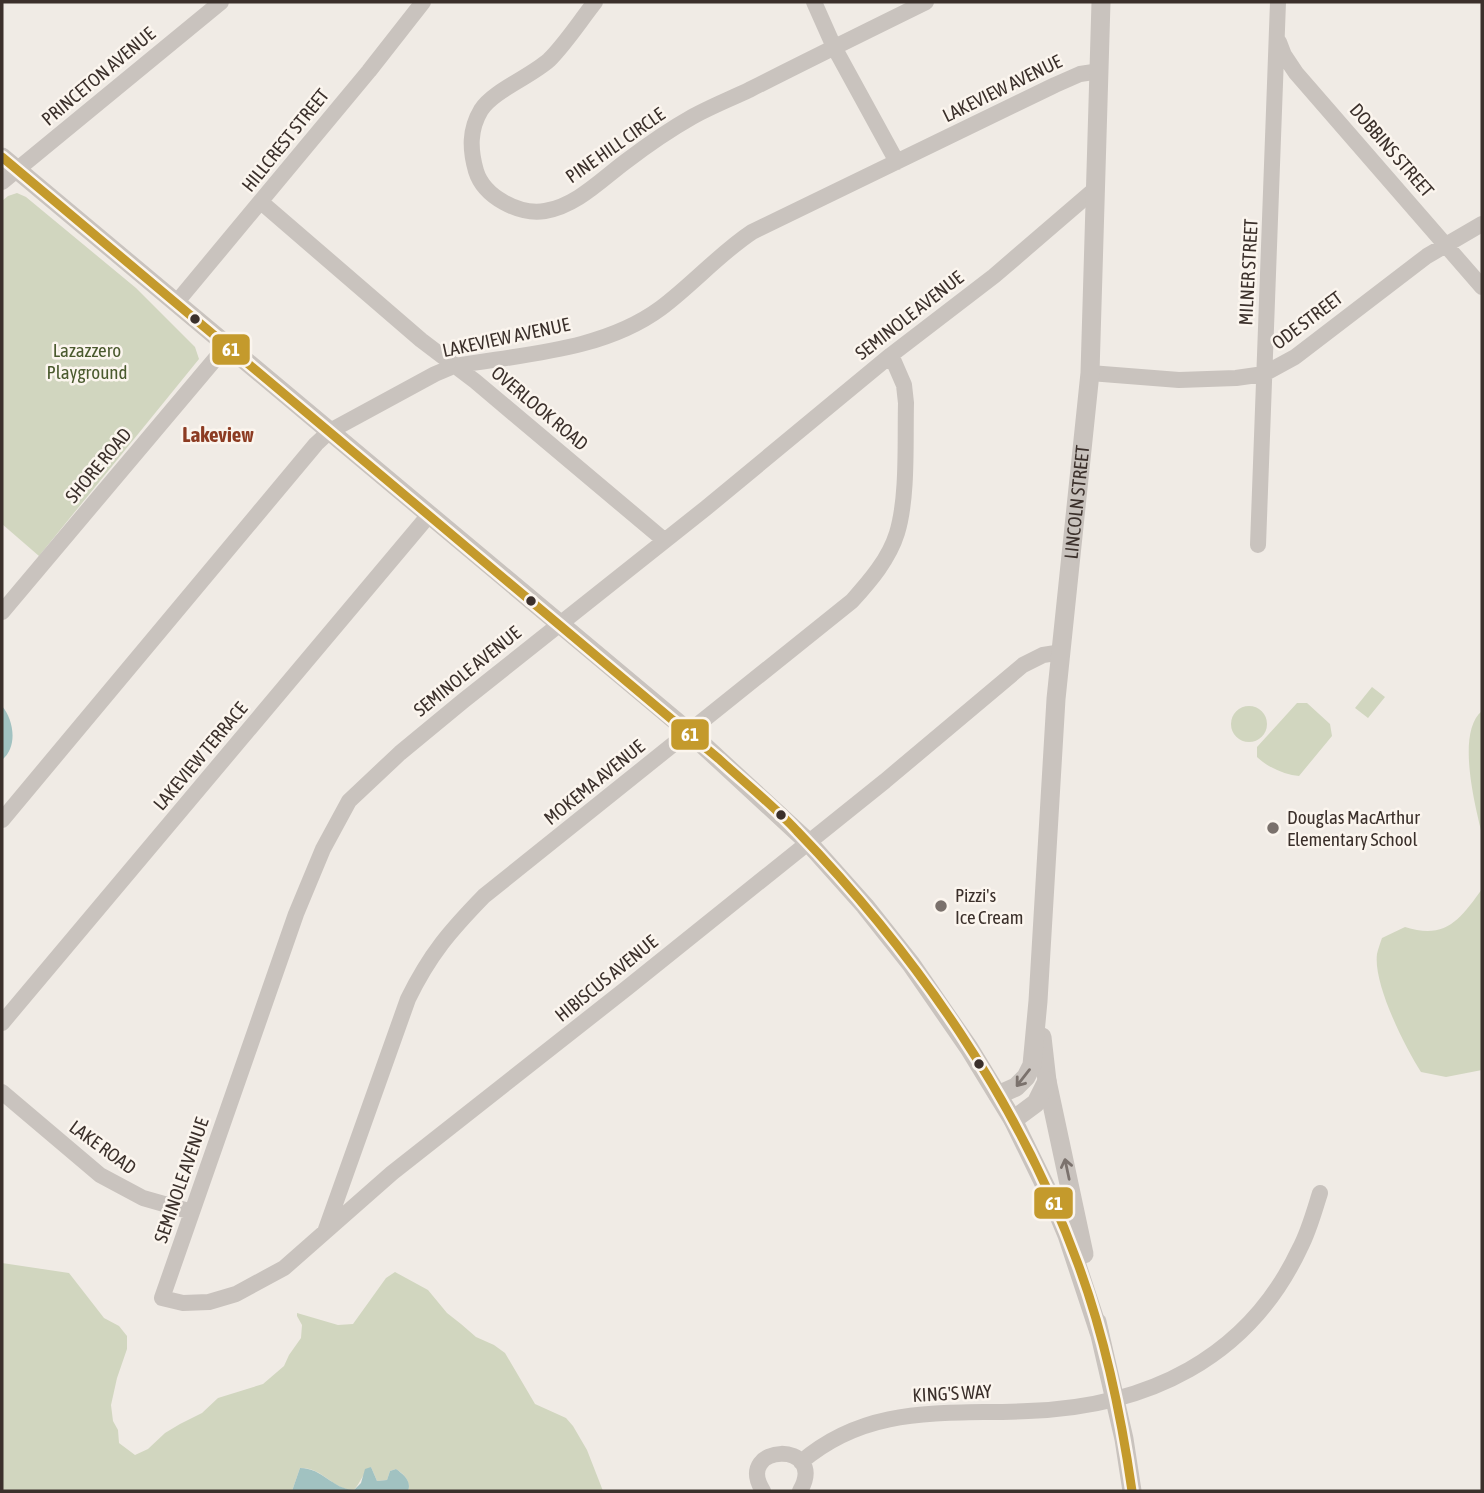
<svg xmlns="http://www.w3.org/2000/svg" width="1484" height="1493" font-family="'Asap Condensed',sans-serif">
	<rect width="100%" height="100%" fill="#f0ebe5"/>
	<path fill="#d1d6bf" d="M 17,193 L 26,197 L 136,288 L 195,347 L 199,359 L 39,556 L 2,524 L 2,201 L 8,196 Z
		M 1372,687 L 1385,697 L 1368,718 L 1355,708 Z
		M 1297,703 L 1307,703 L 1330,724 L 1332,736 L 1299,776 C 1285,775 1267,767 1257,757 L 1257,747 Z
		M1231 724a18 18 0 1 1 36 0a18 18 0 1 1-36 0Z
		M 1482,711 L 1482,834 C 1475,805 1456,732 1482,711 Z
		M 1482,889 L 1482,1070 L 1446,1077 L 1421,1072 C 1405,1047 1373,984 1377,954 C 1378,949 1380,944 1382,938 L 1405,927 C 1445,940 1460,920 1482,889 Z
		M 2,1263 L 69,1273 L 104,1318 L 119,1326 L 127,1336 L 127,1349 L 117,1378 L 111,1405 L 113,1421 L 118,1430 L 119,1443 L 135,1455 L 148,1449 L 165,1433 L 180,1424 L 202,1413 L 218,1398 L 263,1384 L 284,1366 L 289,1355 L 301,1338 L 302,1325 L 297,1316 L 297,1313 L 338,1325 L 353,1324 L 386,1278 L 395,1272 L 428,1290 L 447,1313 L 461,1324 L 476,1337 L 494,1345 L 505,1353 L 535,1404 L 566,1418 L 573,1426 L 587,1450 L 603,1491 L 408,1491 C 411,1481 404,1474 396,1469 L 390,1471 L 387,1480 L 377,1481 L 371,1467 C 362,1474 361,1482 354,1490 C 332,1490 323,1467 300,1468 L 292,1491 L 2,1491 Z"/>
	<path fill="#a1c2c1" d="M 2,706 C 14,720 18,747 2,760 Z
		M 371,1467 L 377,1481 L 387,1480 L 390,1471 L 396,1469 C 403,1474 412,1481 408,1491 L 292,1491 L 300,1468 C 323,1468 332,1489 354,1490 L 361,1483 L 365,1469 Z"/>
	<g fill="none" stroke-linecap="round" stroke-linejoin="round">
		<path stroke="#c9c3be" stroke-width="16" d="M 595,2 C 580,21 566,43 549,60 C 530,77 493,91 481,110 C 469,130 470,150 476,171 C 484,197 519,215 545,211 C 576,206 601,180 625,162 C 646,146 669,130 692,117 C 710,107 730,99 749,90 C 808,60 867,31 926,2
			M 814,2 L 834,47 L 897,162
			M 1279,42 L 1284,55 L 1296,73 L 1482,287
			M 2,182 L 221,2
			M 261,202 L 421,340 L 475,381 L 664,540
			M 176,303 L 369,71 L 423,2
			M 1090,373 L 1179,380 L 1236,378 L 1264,374 L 1295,357 L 1427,256 L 1482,224
			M 1258,545 L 1278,2
			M 2,612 L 227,345
			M 1062,652 L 1043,655 L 1023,665 L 885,781 L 627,988 L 392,1173 L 284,1268 L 236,1294 L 209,1302 L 183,1303 L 162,1298 L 296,914 L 323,849 L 349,801 L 400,753 L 463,701 L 706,508 L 891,355 L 994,276 L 1094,190
			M 2,820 L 316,444 L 330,431 L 435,374 L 454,366 C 523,354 603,351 661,308 C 693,284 719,254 752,232 L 1055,85 L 1080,74 L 1100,71
			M 2,1023 L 429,515
			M 2,1092 L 100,1175 L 143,1198 L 192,1212
			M 325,1232 L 408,999 C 430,954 450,931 484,896 L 852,601 C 870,581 889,559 897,533 C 908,497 905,442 906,403 L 904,385 L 891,355
			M 801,1462 C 870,1403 946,1415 1028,1411 C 1147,1407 1248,1359 1300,1248 C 1309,1231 1314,1212 1320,1193
			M 763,1491 C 733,1443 829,1440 800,1491"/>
		<g stroke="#c9c3be" stroke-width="19">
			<path d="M 2,157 L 689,732 L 807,841 L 865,906 L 911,964 L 969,1048 L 1013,1120 L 1054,1204 L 1067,1235 L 1099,1332"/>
			<path d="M 1042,1037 L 1047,1081 L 1084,1254"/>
			<path id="s1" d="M 998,1095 L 1016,1087 L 1026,1077 L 1032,1065 L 1038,1001 L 1056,699 L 1090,373 L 1101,2"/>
			<path d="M 1013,1120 L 1036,1103 L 1047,1081"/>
			<path d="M 1097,1322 L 1124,1439 L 1132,1491"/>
		</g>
		<defs>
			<path id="bus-1" d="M 2,157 L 719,759 C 745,783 773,805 797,831 C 917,955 1019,1102 1078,1264 C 1105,1337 1121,1414 1132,1491"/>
		</defs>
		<use href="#bus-1" stroke="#fbf5ee" stroke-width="14"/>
		<use href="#bus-1" stroke="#c49a2c" stroke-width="9"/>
	</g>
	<defs><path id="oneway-shaft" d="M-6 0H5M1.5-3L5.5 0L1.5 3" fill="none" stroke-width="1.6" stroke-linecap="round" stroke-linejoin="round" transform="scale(1.75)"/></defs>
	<g stroke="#7b726d">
		<use href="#oneway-shaft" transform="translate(1023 1078) rotate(128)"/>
		<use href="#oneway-shaft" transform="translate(1067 1169) rotate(-102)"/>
	</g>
	<g fill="#3b302b" stroke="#fbf5ee" stroke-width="2.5">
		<circle cx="195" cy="319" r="6"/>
		<circle cx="531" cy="601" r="6"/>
		<circle cx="781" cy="815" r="6"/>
		<circle cx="979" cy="1064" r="6"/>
	</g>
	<g fill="#7a716c" stroke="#fbf5ee" stroke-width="2.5">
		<circle cx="1273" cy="828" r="7"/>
		<circle cx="941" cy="906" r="7"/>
	</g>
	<g text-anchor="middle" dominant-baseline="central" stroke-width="5" stroke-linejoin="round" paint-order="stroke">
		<g font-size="19" fill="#3b302b" stroke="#fbf5ee">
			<text transform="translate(98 76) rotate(-40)">PRINCETON AVENUE</text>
			<text transform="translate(1002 88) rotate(-26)">LAKEVIEW AVENUE</text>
			<text transform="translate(285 140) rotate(-51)">HILLCREST STREET</text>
			<text transform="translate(615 145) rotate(-35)">PINE HILL CIRCLE</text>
			<text transform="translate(1392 150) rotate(49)">DOBBINS STREET</text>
			<text transform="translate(1248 272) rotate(-87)">MILNER STREET</text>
			<text transform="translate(909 315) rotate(-38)">SEMINOLE AVENUE</text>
			<text transform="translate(1307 320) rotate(-37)">ODE STREET</text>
			<text transform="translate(506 337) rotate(-12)">LAKEVIEW AVENUE</text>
			<text transform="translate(540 408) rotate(40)">OVERLOOK ROAD</text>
			<text transform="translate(98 465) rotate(-50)">SHORE ROAD</text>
			<text stroke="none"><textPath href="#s1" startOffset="612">LINCOLN STREET</textPath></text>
			<text transform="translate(467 671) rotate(-39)">SEMINOLE AVENUE</text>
			<text transform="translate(200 756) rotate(-50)">LAKEVIEW TERRACE</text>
			<text transform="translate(594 782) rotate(-39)">MOKEMA AVENUE</text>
			<text transform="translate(606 978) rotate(-39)">HIBISCUS AVENUE</text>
			<text transform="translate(103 1147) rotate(36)">LAKE ROAD</text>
			<text transform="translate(181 1180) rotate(-71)">SEMINOLE AVENUE</text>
			<text transform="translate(952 1393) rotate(-3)">KING'S WAY</text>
		</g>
		<g font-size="19" fill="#4a5a2e" stroke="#fbf5ee">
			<text x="87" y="350">Lazazzero<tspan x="87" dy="22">Playground</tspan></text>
		</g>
		<g font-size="19" fill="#3b302b" stroke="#fbf5ee" text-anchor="start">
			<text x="1287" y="817">Douglas MacArthur<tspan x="1287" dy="22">Elementary School</tspan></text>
			<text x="955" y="895">Pizzi's<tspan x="955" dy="22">Ice Cream</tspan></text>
		</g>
		<g font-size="21" font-weight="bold" fill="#8c3b22" stroke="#fbf5ee">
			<text x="218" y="434">Lakeview</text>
		</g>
	</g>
	<g stroke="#fbf5ee" stroke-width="2.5">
		<rect x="211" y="333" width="40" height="33" rx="7" fill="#c49a2c"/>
		<rect x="670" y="718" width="40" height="33" rx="7" fill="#c49a2c"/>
		<rect x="1033" y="1186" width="41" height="34" rx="7" fill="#c49a2c"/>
	</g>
	<g font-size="19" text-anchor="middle" font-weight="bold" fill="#fff">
		<text x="231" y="356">61</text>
		<text x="690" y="741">61</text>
		<text x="1054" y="1210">61</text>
	</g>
	<rect width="1484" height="1493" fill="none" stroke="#3b302b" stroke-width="7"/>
</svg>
